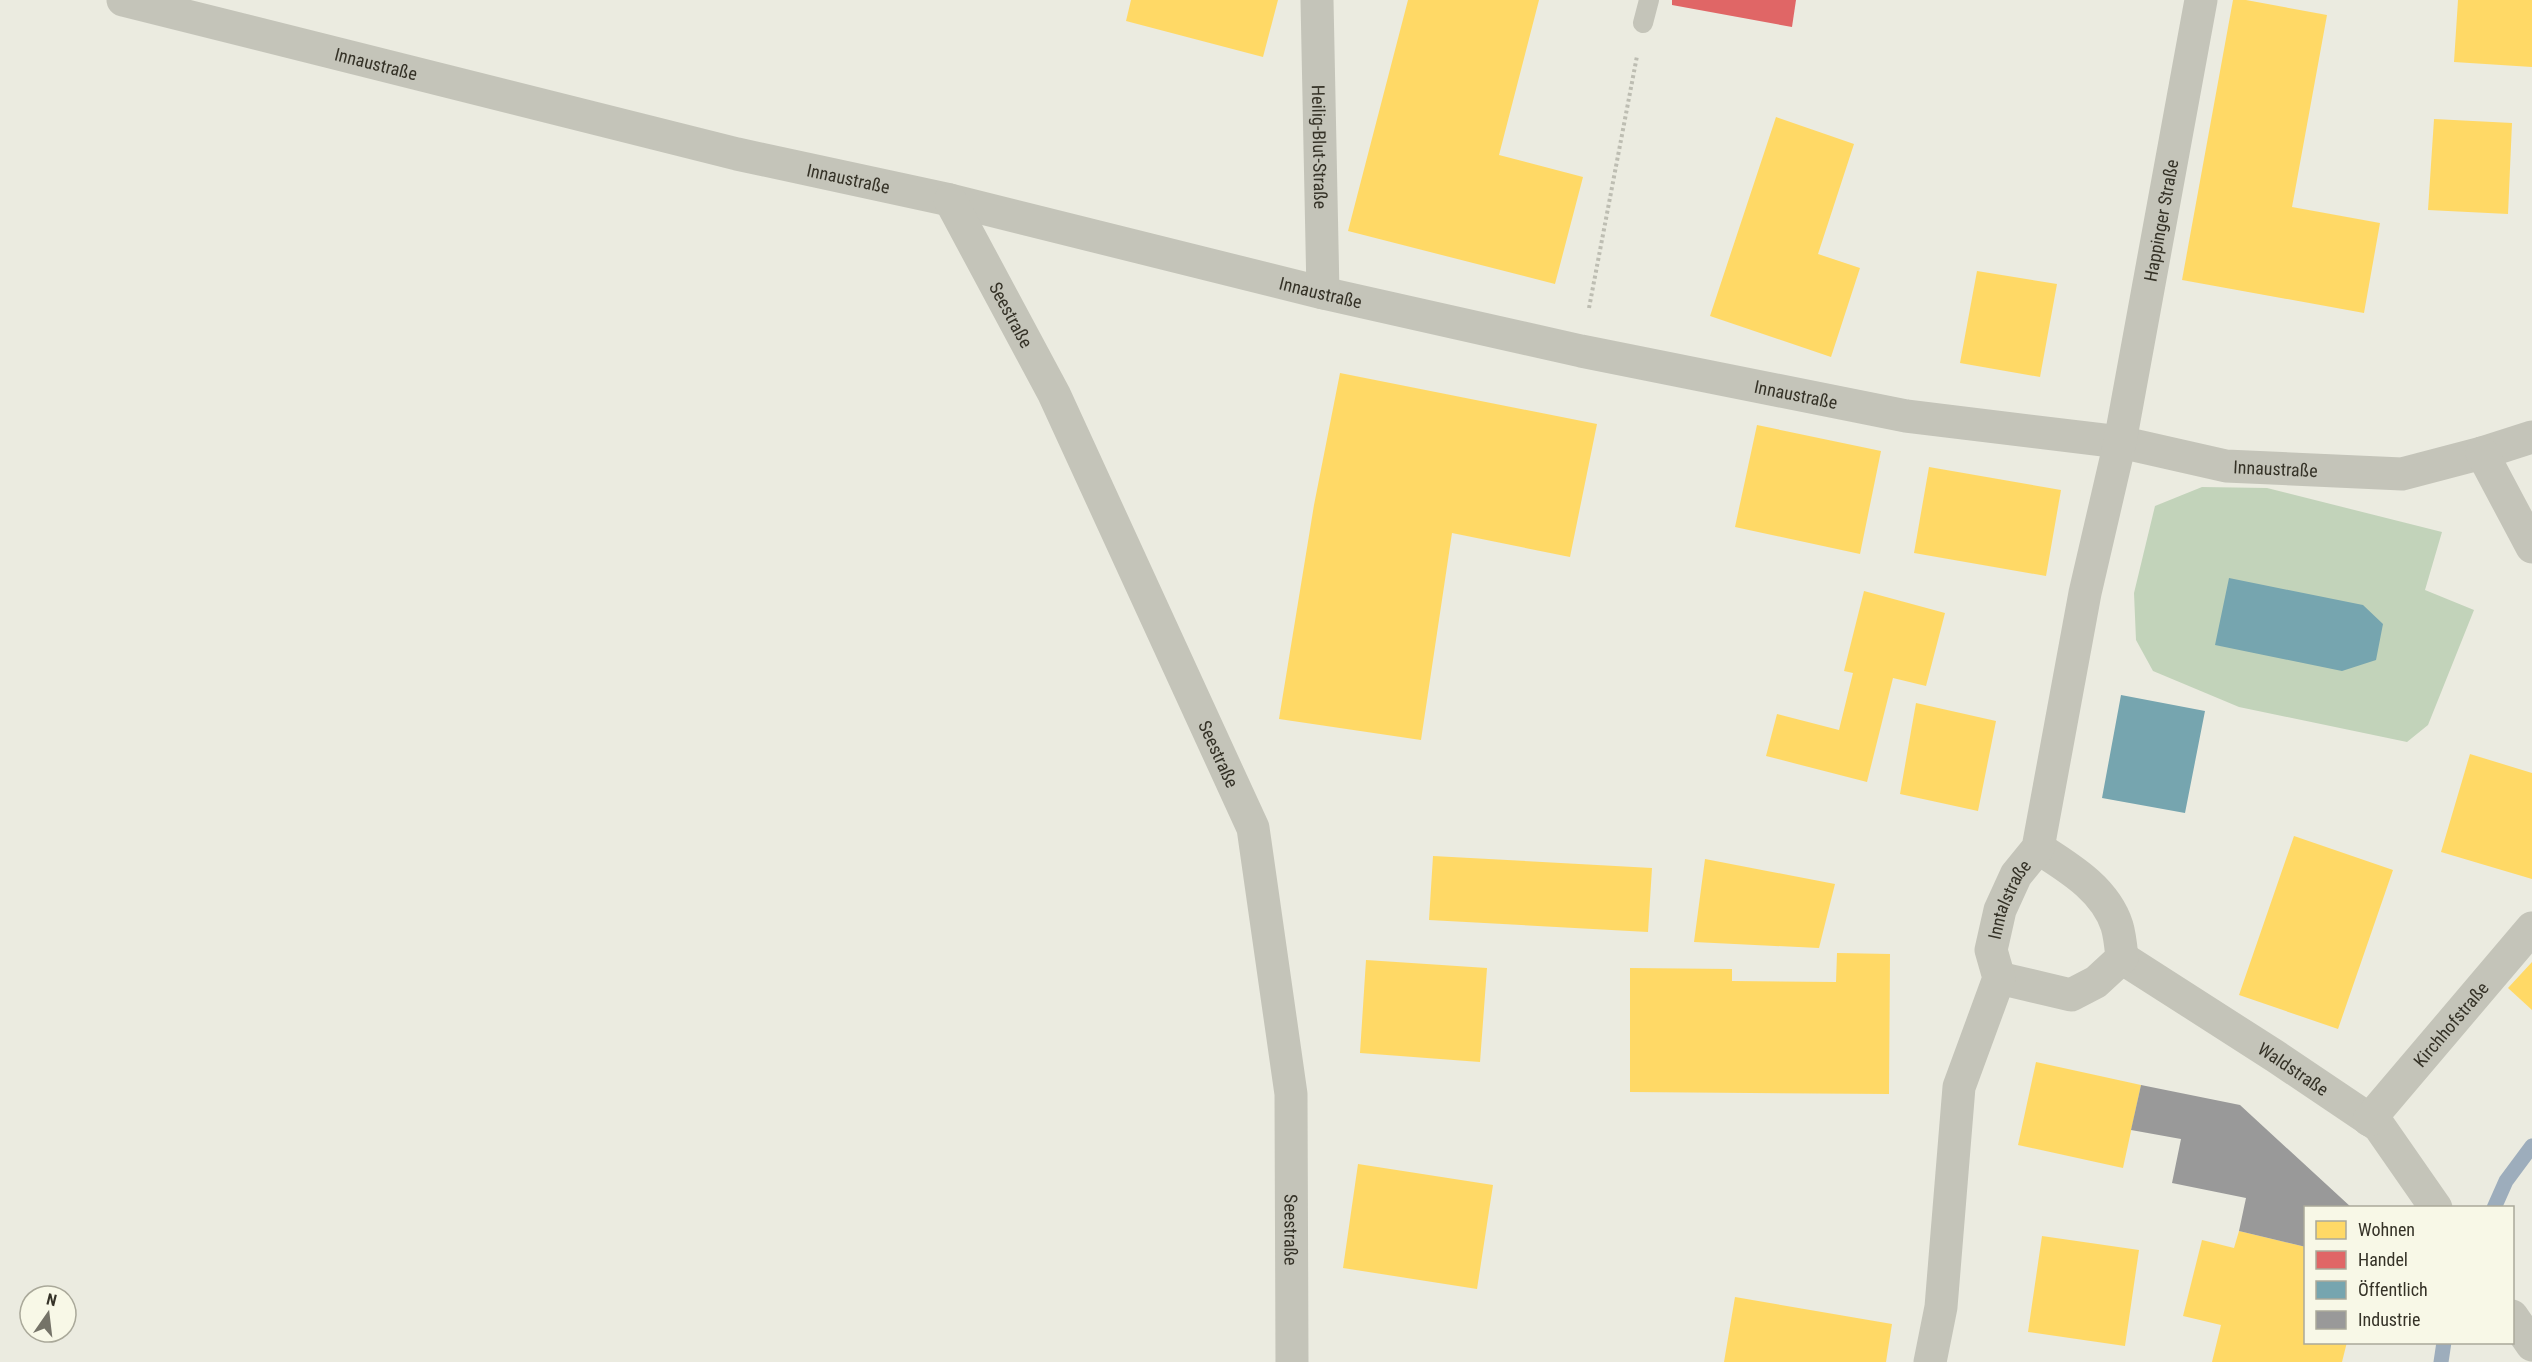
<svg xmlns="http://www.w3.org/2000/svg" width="2532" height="1362" font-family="'Roboto Condensed',sans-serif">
	<rect width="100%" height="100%" fill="#ebebe0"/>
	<path fill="#c2d3ba" d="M 2202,487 L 2267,488 L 2442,532 L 2425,590 L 2474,610 L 2428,725 L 2407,742 L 2239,707 L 2153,671 L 2136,640 L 2134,593 L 2155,506 Z"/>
	<path fill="#ffd966" d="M 1131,0 L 1278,0 L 1263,57 L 1126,21 Z
		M 1408,0 L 1539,0 L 1499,155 L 1583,177 L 1555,284 L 1348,231 Z
		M 2233,0 L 2246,0 L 2327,15 L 2292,207 L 2380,223 L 2364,313 L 2182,280 Z
		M 2458,0 L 2532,0 L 2532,67 L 2454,62 Z
		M 1776,117 L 1854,144 L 1818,254 L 1860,268 L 1831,357 L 1710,316 Z
		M 2434,119 L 2512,123 L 2508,214 L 2428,210 Z
		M 1977,271 L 2057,284 L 2040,377 L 1960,363 Z
		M 1340,373 L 1597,424 L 1570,557 L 1452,533 L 1421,740 L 1279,719 L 1314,505 Z
		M 1757,425 L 1881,451 L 1860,554 L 1735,527 Z
		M 1929,467 L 2061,490 L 2046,576 L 1914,553 Z
		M 1864,591 L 1945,613 L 1926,686 L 1893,678 L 1867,782 L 1766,756 L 1777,714 L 1839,730 L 1853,673 L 1844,671 Z
		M 1916,703 L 1996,721 L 1978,811 L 1900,794 Z
		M 2470,754 L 2532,773 L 2532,879 L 2441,852 Z
		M 2294,836 L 2393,870 L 2338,1029 L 2239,995 Z
		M 1433,856 L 1652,868 L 1648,932 L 1429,920 Z
		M 1705,859 L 1835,884 L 1819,948 L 1694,942 Z
		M 1837,953 L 1890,954 L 1889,1094 L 1630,1092 L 1630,968 L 1732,969 L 1732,981 L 1836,982 Z
		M 1366,960 L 1487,968 L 1480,1062 L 1360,1053 Z
		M 2532,962 L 2532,1010 L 2508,988 Z
		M 2036,1062 L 2141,1085 L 2123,1168 L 2018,1145 Z
		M 1358,1164 L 1493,1185 L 1477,1289 L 1343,1268 Z
		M 2239,1231 L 2306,1247 L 2306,1342 L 2347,1342 L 2342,1362 L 2212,1362 L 2221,1325 L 2183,1316 L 2202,1240 L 2234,1248 Z
		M 2042,1236 L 2139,1250 L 2125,1346 L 2028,1332 Z
		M 1735,1297 L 1892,1324 L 1886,1362 L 1724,1362 Z"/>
	<path fill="#e06666" d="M 1672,0 L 1796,0 L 1792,27 L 1672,5 Z"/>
	<path fill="#76a5af" d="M 2229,578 L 2363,605 L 2383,624 L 2376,660 L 2342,671 L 2215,645 Z
		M 2121,695 L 2205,711 L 2185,813 L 2102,798 Z"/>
	<path fill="#999" d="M 2141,1085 L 2240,1105 L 2352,1208 L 2306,1208 L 2306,1247 L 2239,1231 L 2246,1198 L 2172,1183 L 2181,1139 L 2131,1130 Z"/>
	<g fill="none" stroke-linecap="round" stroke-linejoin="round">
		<path stroke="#9dadbc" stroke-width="15" d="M 2494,1208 L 2506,1181 L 2532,1146
			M 2441,1362 L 2444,1342"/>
		<path stroke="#bdbdb2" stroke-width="4" stroke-dasharray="3 3" stroke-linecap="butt" d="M 1589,308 L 1637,56"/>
		<path stroke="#c4c4b9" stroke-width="20" d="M 1643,23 L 1649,0"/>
		<g stroke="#c4c4b9" stroke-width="33">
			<path id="s1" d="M 123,0 L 737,154 L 950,200 L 1323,293 L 1581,351 L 1906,416 L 2120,442 L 2226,466 L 2402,474 L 2482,453 L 2532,437"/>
			<path id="s2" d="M 1317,0 L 1323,293"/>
			<path id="s3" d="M 950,200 L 1054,394 L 1253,828 L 1291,1094 L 1292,1362"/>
			<path d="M 2482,453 L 2532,547"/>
			<path id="s4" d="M 2122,958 L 2275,1056 L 2379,1126 L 2436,1208"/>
			<path d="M 1999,978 L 2071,995 L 2096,982 L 2122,958 C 2121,948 2120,936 2117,926 C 2105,889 2069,868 2038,848"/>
			<path id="s5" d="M 2369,1120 L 2532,928"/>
			<path d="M 2512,1316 L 2532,1345"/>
			<path id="s6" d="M 1930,1362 L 1941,1307 L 1959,1087 L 1999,978 L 1991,950 L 2000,910 L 2016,875 L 2038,848 L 2085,593 L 2120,442 L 2201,0"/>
		</g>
	</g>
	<g text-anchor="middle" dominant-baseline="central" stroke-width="6" stroke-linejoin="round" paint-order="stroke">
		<g font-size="18" fill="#353227" stroke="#f8f8e7">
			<text stroke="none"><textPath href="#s1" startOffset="261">Innaustraße</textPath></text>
			<text stroke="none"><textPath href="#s2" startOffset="147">Heilig-Blut-Straße</textPath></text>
			<text stroke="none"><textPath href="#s1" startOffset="747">Innaustraße</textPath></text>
			<text stroke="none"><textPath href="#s6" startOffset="1176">Happinger Straße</textPath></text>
			<text stroke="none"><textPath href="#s1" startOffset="1233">Innaustraße</textPath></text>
			<text stroke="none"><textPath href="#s3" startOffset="130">Seestraße</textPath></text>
			<text stroke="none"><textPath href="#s1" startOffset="1719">Innaustraße</textPath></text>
			<text stroke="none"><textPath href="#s1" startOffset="2205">Innaustraße</textPath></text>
			<text stroke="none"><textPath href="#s3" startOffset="616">Seestraße</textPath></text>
			<text stroke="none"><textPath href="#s6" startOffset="476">Inntalstraße</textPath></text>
			<text stroke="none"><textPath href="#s5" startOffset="126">Kirchhofstraße</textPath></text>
			<text stroke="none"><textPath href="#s4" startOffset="204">Waldstraße</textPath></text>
			<text stroke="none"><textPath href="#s3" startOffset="1102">Seestraße</textPath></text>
		</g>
	</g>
	<rect x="2304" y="1206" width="210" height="138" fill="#f8f8e7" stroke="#aaa99a" stroke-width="1.5"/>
	<rect x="2316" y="1221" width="30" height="18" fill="#ffd966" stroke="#aaa99a" stroke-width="1.5"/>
	<text x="2358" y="1236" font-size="18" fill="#353227">Wohnen</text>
	<rect x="2316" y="1251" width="30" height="18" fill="#e06666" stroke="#aaa99a" stroke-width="1.5"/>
	<text x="2358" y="1266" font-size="18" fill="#353227">Handel</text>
	<rect x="2316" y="1281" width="30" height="18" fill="#76a5af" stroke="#aaa99a" stroke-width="1.5"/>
	<text x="2358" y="1296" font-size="18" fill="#353227">Öffentlich</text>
	<rect x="2316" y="1311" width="30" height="18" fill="#999999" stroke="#aaa99a" stroke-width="1.5"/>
	<text x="2358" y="1326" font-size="18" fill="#353227">Industrie</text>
	<g transform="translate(48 1314) rotate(14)"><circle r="28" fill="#f8f8e7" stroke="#aaa99a" stroke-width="1.5"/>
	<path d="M0-4.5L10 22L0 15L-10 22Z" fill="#757368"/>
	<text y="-9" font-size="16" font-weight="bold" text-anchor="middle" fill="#353227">N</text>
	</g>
</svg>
